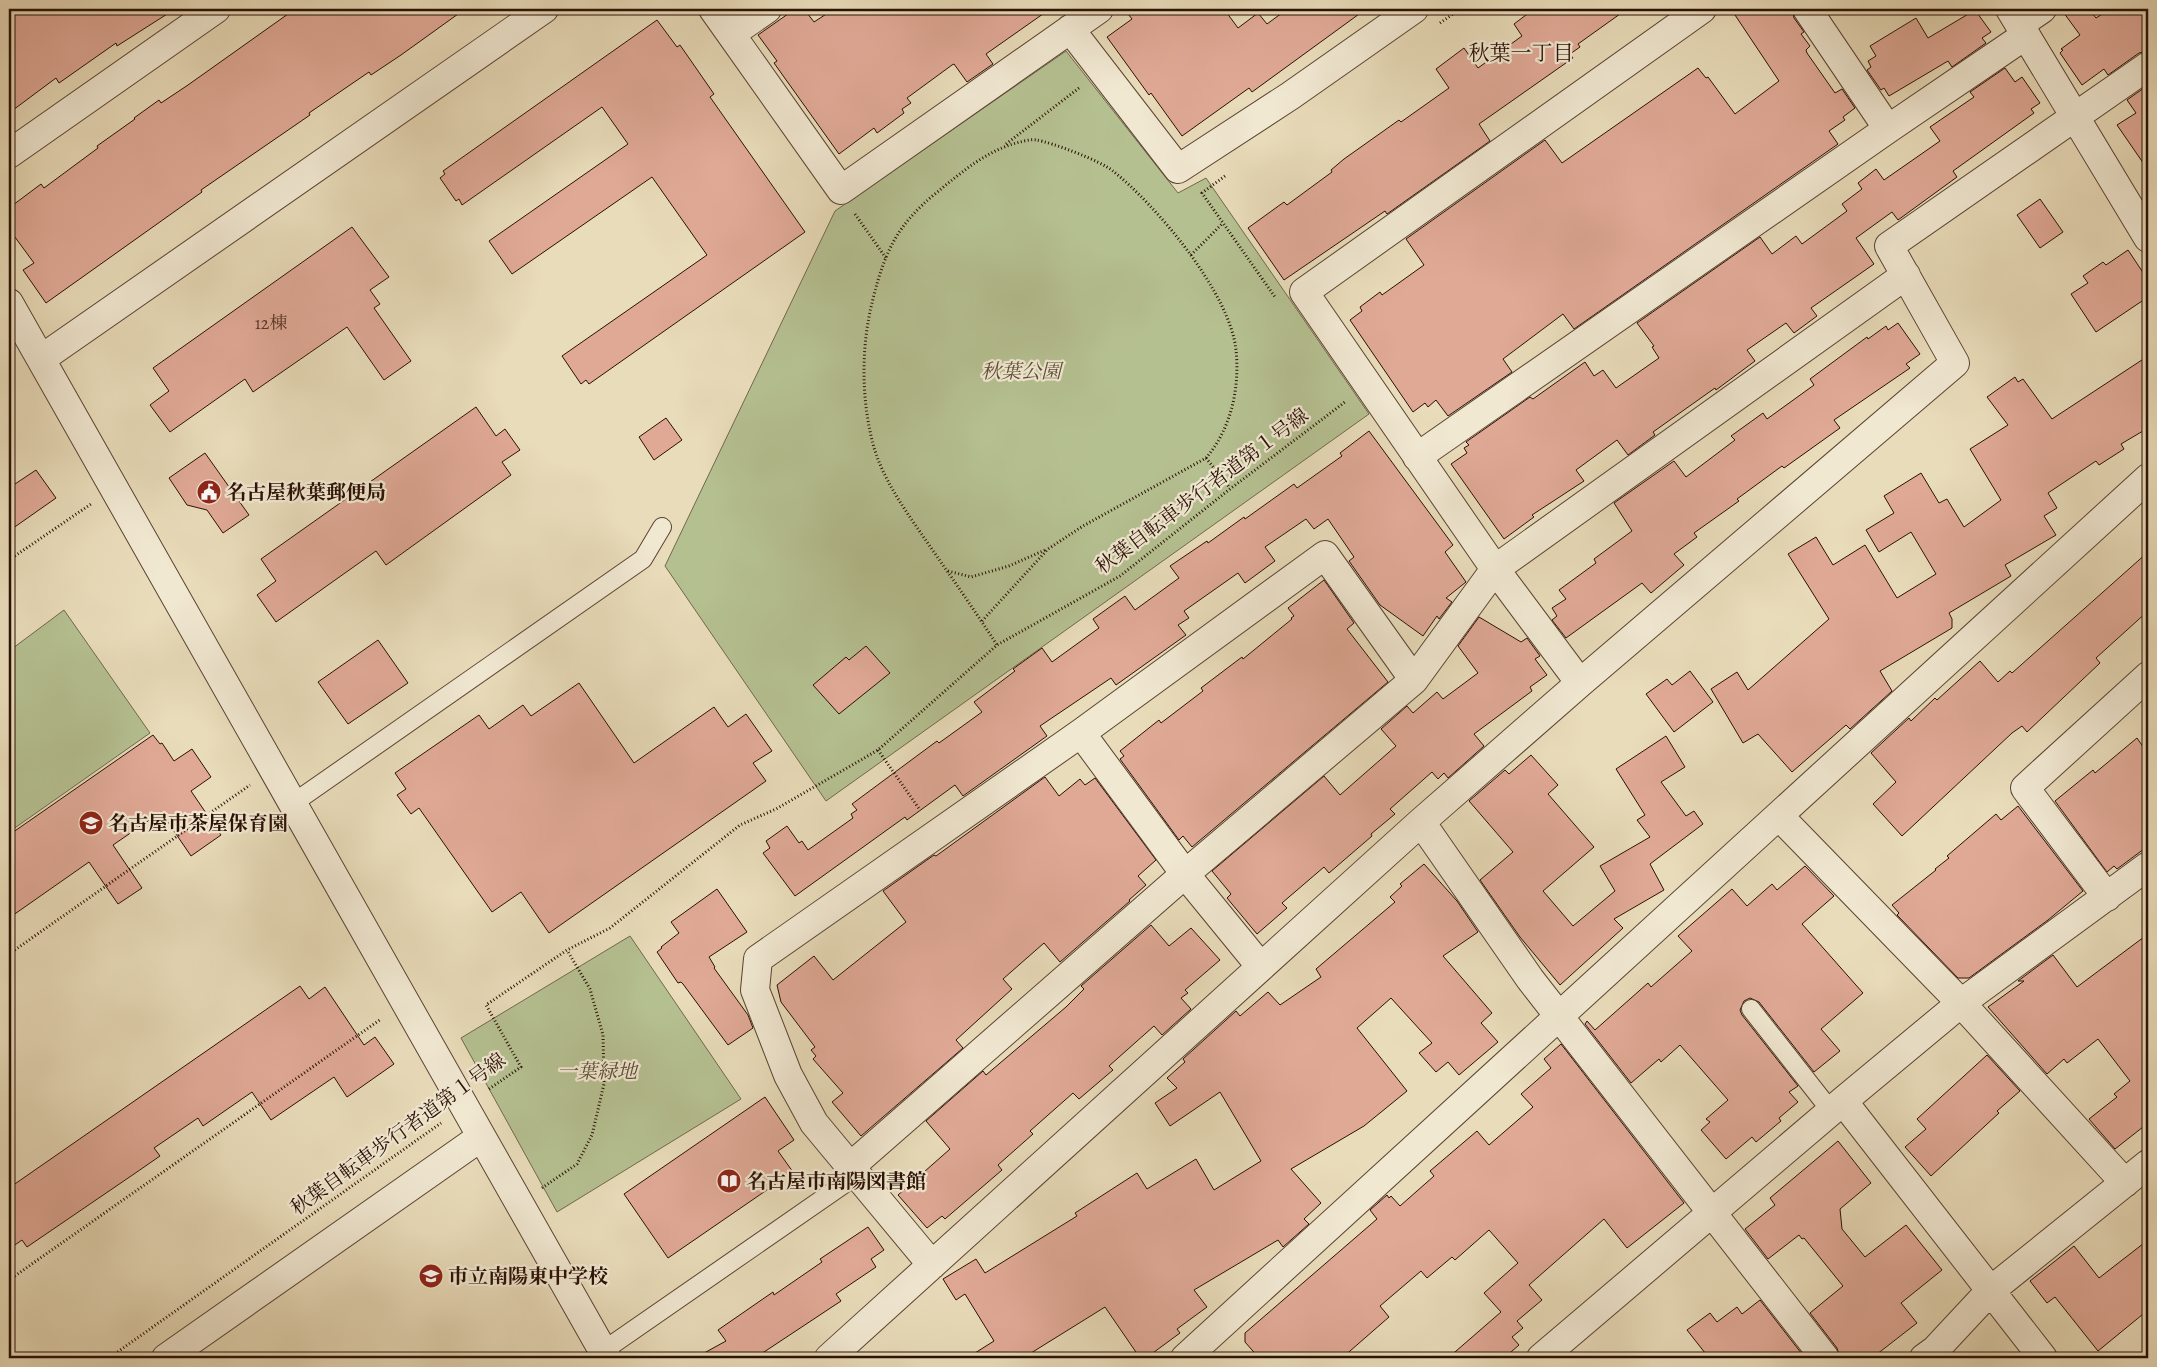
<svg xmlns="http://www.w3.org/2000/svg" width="2157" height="1367" font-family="Alegreya,'Noto Serif JP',serif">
	<rect width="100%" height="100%" fill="#e9dcba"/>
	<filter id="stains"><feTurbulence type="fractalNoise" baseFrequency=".004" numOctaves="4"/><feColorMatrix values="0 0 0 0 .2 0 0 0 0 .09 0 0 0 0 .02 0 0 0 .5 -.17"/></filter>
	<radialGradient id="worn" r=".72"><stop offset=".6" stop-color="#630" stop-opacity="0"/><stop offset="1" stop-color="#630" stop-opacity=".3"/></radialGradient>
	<path fill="#b5c091" stroke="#70684b" d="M 1066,51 L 1178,193 L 1206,178 L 1369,414 L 826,801 L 665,566 L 835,211 Z
		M 64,610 L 150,733 L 9,832 L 9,651 Z
		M 630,936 L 741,1099 L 557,1212 L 461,1038 Z"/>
	<path fill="#e0a996" stroke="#2a1005" d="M 9,9 L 175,9 L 117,46 L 116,43 L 59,83 L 56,78 L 9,113 Z
		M 295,9 L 465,9 L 401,55 L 371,75 L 369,72 L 309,113 L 310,115 L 201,190 L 202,192 L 46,303 L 23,270 L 34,263 L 9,229 L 9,208 L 41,184 L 44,188 L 98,148 L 97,146 L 135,119 L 134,118 L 159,100 L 161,103 L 188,85 Z
		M 795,9 L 804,9 L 814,22 L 834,9 L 1050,9 L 986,54 L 993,64 L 967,82 L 954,64 L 952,65 L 907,98 L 911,103 L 902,109 L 904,113 L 877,133 L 874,128 L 839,154 L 774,63 L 777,61 L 758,35 Z
		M 1124,9 L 1224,9 L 1238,28 L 1258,13 L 1267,24 L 1286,10 L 1289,14 L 1294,9 L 1366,9 L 1252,92 L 1249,88 L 1182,136 L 1151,93 L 1149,95 L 1107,37 L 1132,19 Z
		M 1534,9 L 1627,9 L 1578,44 L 1580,47 L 1570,54 L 1573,58 L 1479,124 L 1490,141 L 1387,214 L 1385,211 L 1284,280 L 1248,228 L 1284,202 L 1287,205 L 1332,172 L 1331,170 L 1344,159 L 1399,120 L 1401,122 L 1449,88 L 1436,69 L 1464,48 L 1478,68 L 1522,36 L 1514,24 Z
		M 1731,9 L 1792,9 L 1794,18 L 1804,32 L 1801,34 L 1810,46 L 1806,50 L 1807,53 L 1835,93 L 1842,89 L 1855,108 L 1843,117 L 1845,120 L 1829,131 L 1838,144 L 1574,329 L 1563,314 L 1503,359 L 1512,372 L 1448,416 L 1436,400 L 1428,407 L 1425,403 L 1413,412 L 1350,320 L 1362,311 L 1360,307 L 1380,292 L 1382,295 L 1424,265 L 1406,239 L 1545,140 L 1562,163 L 1698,68 L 1706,78 L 1708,77 L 1735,114 L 1779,81 Z
		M 2061,9 L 2089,9 L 2096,18 L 2110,9 L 2148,9 L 2148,51 L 2139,53 L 2108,75 L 2104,69 L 2082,85 L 2060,53 L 2063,50 L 2061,49 L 2080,35 Z
		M 1975,10 L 1991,32 L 1982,38 L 1986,43 L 1952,67 L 1948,61 L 1889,96 L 1884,88 L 1881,90 L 1867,70 L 1871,67 L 1868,61 L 1876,56 L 1870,46 L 1916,18 L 1928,38 Z
		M 657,20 L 677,47 L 680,45 L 714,94 L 710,97 L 805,232 L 589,384 L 586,380 L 581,384 L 562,356 L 707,255 L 652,177 L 512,274 L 489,241 L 628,144 L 602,107 L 462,205 L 459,199 L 456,201 L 440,178 L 445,174 L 443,171 Z
		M 2005,68 L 2015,82 L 2022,77 L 2040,103 L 2031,109 L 2034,113 L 1953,171 L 1957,177 L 1898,220 L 1892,212 L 1856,238 L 1874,264 L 1811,308 L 1817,316 L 1794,333 L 1786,323 L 1747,350 L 1755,361 L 1716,390 L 1715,388 L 1653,432 L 1655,435 L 1628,455 L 1617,440 L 1576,470 L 1584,481 L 1532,515 L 1534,517 L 1504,539 L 1451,464 L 1467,453 L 1464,448 L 1469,445 L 1466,442 L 1530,397 L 1533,399 L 1585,362 L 1594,376 L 1603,370 L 1616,388 L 1659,358 L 1652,347 L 1654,346 L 1637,323 L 1760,237 L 1772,254 L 1796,236 L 1802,244 L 1847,211 L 1842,204 L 1862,189 L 1858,183 L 1876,169 L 1884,180 L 1940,141 L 1930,127 L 1974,97 L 1970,92 Z
		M 2148,85 L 2148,170 L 2117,125 L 2136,113 L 2127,100 Z
		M 2040,199 L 2063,232 L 2040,248 L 2017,215 Z
		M 352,227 L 389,277 L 370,290 L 380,304 L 374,308 L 411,361 L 384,380 L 347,327 L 253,392 L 245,379 L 170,432 L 150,405 L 169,391 L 153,368 Z
		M 2128,250 L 2148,280 L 2148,297 L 2096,332 L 2071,294 L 2088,283 L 2083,276 L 2103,262 L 2106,265 Z
		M 1898,323 L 1920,354 L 1906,364 L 1910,368 L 1834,420 L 1840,428 L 1784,468 L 1782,466 L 1737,499 L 1739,501 L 1694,533 L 1697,537 L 1674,554 L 1684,565 L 1651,593 L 1642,583 L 1566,638 L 1552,620 L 1557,616 L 1552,608 L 1566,599 L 1559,590 L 1596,563 L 1594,559 L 1632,531 L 1614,503 L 1674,461 L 1686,477 L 1735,440 L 1731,436 L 1763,413 L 1767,419 L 1814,385 L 1810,379 L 1867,337 L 1868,339 L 1886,326 L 1888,330 Z
		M 2148,356 L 2148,428 L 2121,444 L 2124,449 L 2099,465 L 2096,461 L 2048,493 L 2057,508 L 2044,516 L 2056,535 L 2005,565 L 2011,576 L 1949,613 L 1952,619 L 1952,628 L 1880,671 L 1892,691 L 1850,729 L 1846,725 L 1792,772 L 1758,734 L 1743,743 L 1711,689 L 1737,672 L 1748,690 L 1829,619 L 1788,554 L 1816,537 L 1833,565 L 1865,545 L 1897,598 L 1936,574 L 1911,532 L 1879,552 L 1866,530 L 1894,513 L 1884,496 L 1921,473 L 1939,503 L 1947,499 L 1964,527 L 2001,500 L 1970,449 L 2008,425 L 1987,397 L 2015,377 L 2018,382 L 2023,379 L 2052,419 Z
		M 476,407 L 496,436 L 505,429 L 520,450 L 502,462 L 511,475 L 386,565 L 376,551 L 276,622 L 257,595 L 276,581 L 261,559 Z
		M 666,418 L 682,440 L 654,460 L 639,437 Z
		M 1369,431 L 1453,545 L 1445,552 L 1466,582 L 1446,598 L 1452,602 L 1439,619 L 1437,616 L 1423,636 L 1380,605 L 1349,561 L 1354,557 L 1328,519 L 1314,529 L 1306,519 L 1265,547 L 1275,561 L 1245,583 L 1238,573 L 1184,611 L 1189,618 L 1178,625 L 1186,635 L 1116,685 L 1111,678 L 1040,726 L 1047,736 L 963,796 L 955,785 L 907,820 L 905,817 L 795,896 L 763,853 L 770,848 L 766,841 L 787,826 L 799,843 L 802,841 L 808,850 L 853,818 L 851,814 L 857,810 L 852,804 L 937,741 L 939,743 L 982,712 L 974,702 L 1015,671 L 1013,669 L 1042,648 L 1052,662 L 1099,628 L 1093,619 L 1125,596 L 1135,610 L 1179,578 L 1170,566 L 1207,541 L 1208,543 L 1244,517 L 1245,519 L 1294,484 L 1297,488 L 1342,456 L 1340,453 Z
		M 205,453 L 249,515 L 223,533 L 207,510 L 187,505 L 169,478 Z
		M 36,470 L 56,498 L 9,531 L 9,488 Z
		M 2148,552 L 2148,611 L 2096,658 L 2100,663 L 2027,732 L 2022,726 L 2012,733 L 1902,836 L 1873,804 L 1896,782 L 1871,753 L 1909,718 L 1911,721 L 1935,698 L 1937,700 L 1980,661 L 1998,682 L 2010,671 L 2012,673 Z
		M 1324,580 L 1354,623 L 1347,629 L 1388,682 L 1192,847 L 1183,836 L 1179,840 L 1120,759 L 1124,756 L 1120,751 L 1159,720 L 1161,723 L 1203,691 L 1201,688 L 1242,657 L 1243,659 L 1292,619 L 1291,618 L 1294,616 L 1288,608 Z
		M 1479,617 L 1521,642 L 1527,638 L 1540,656 L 1535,659 L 1547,675 L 1530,687 L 1532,691 L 1474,734 L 1484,746 L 1448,778 L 1444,773 L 1438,779 L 1432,772 L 1390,809 L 1395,814 L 1371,834 L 1372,836 L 1329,873 L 1324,867 L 1282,903 L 1287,908 L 1257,934 L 1227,898 L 1231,894 L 1212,871 L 1324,776 L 1340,795 L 1396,746 L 1381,729 L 1407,706 L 1413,713 L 1437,692 L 1443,699 L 1478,673 L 1458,646 Z
		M 378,640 L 408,683 L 348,724 L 318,682 Z
		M 866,646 L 890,673 L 839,714 L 813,685 L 846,657 L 849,660 Z
		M 1690,671 L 1713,702 L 1674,732 L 1646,694 L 1667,679 L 1672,685 Z
		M 579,683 L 634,763 L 714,707 L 728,727 L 746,714 L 772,751 L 753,763 L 766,781 L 549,933 L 521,892 L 492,912 L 419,808 L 411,814 L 397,795 L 406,789 L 395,773 L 479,715 L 489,729 L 523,705 L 531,716 Z
		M 153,735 L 160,744 L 162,743 L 174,761 L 192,749 L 211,777 L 191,791 L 221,835 L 191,856 L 161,812 L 113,845 L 142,888 L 118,904 L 89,862 L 9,918 L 9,835 Z
		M 1666,736 L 1685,767 L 1661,782 L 1686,816 L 1694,811 L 1703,824 L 1650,864 L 1664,890 L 1614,919 L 1623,928 L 1560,985 L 1520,937 L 1480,880 L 1513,852 L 1469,801 L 1505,770 L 1509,774 L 1531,755 L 1558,785 L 1548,794 L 1594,847 L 1543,891 L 1573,926 L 1615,891 L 1600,866 L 1650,837 L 1637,820 L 1645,815 L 1616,769 Z
		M 2137,738 L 2148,754 L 2148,846 L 2117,869 L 2114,866 L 2107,872 L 2055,801 L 2093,770 L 2095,773 Z
		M 1045,777 L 1059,796 L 1080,779 L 1085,785 L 1095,778 L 1156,860 L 1138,876 L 1146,885 L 1129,900 L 1130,901 L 1060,962 L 1044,943 L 1003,979 L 1012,989 L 956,1040 L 963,1048 L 861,1136 L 832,1102 L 843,1093 L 813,1059 L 816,1056 L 811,1050 L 815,1047 L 781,1002 L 777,985 L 814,956 L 833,980 L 906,922 L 883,891 L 934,855 L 936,856 Z
		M 2018,806 L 2083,891 L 2048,920 L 1969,978 L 1958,978 L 1897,915 L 1899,913 L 1892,905 L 1936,870 L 1935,869 L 1949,858 L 1947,856 L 1996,814 L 2001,820 Z
		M 1424,864 L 1457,901 L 1478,932 L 1443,956 L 1492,1013 L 1481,1023 L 1498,1042 L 1459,1075 L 1448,1062 L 1436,1072 L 1419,1053 L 1432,1043 L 1391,998 L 1357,1028 L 1407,1091 L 1364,1126 L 1291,1169 L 1321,1203 L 1304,1219 L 1309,1224 L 1283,1247 L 1278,1240 L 1194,1290 L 1207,1307 L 1177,1329 L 1180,1333 L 1146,1358 L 1140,1358 L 1105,1307 L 1023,1358 L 967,1358 L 994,1341 L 965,1294 L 956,1300 L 943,1279 L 976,1259 L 985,1273 L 1077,1216 L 1075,1213 L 1137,1173 L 1147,1189 L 1196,1159 L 1214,1190 L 1261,1161 L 1220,1092 L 1170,1126 L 1155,1103 L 1177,1088 L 1167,1078 L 1185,1062 L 1183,1059 L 1236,1011 L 1240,1016 L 1268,992 L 1280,1005 L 1321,977 L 1316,969 L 1395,902 L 1390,897 L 1402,886 L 1400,884 Z
		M 1805,866 L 1834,896 L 1802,924 L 1863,993 L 1821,1029 L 1840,1051 L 1814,1072 L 1759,1002 L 1750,998 L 1744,1001 L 1740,1010 L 1742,1015 L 1798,1086 L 1789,1092 L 1798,1102 L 1779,1118 L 1781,1121 L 1756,1142 L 1752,1137 L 1726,1159 L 1701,1130 L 1710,1122 L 1706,1119 L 1728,1100 L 1680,1045 L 1661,1062 L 1659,1059 L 1631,1083 L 1585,1024 L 1587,1021 L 1595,1030 L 1648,983 L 1651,987 L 1692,951 L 1678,936 L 1732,889 L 1747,906 L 1772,884 L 1777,890 Z
		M 717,889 L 747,932 L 709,957 L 715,967 L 714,968 L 748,1015 L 753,1028 L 728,1045 L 683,984 L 681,982 L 678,983 L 657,952 L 662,948 L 661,947 L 679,933 L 671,922 Z
		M 1151,925 L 1169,946 L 1191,928 L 1220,960 L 1185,990 L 1188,993 L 1181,998 L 1191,1009 L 1162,1035 L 1154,1026 L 1109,1066 L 1113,1070 L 1079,1099 L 1073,1093 L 1030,1131 L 1033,1134 L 998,1165 L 1002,1170 L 945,1219 L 942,1216 L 927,1228 L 898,1195 L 950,1149 L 926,1121 L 983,1071 L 986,1075 L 1066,1007 L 1084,989 L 1081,986 Z
		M 2148,934 L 2148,1123 L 2115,1149 L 2089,1119 L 2117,1097 L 2114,1094 L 2130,1081 L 2098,1039 L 2067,1063 L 2064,1059 L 2047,1074 L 1988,1007 L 2024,981 L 2018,981 L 2053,955 L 2077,987 Z
		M 300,986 L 309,999 L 325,987 L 364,1045 L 375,1037 L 394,1064 L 347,1097 L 334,1077 L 271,1120 L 252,1092 L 203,1126 L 198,1118 L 154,1148 L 160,1156 L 134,1174 L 27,1247 L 22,1240 L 9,1249 L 9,1188 Z
		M 1561,1044 L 1684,1203 L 1627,1248 L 1604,1219 L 1529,1285 L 1542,1300 L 1517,1321 L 1523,1328 L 1512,1337 L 1519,1345 L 1504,1358 L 1448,1358 L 1501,1312 L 1484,1293 L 1518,1263 L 1489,1230 L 1455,1260 L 1452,1257 L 1427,1278 L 1421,1271 L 1380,1306 L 1389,1317 L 1342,1358 L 1259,1358 L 1245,1342 L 1245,1333 L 1377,1219 L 1370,1210 L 1387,1195 L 1389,1198 L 1391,1196 L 1400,1206 L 1434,1176 L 1430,1171 L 1477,1131 L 1489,1145 L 1533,1107 L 1521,1094 L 1551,1068 L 1544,1059 Z
		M 1987,1055 L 2020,1091 L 1997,1111 L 1999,1113 L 1931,1176 L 1905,1147 L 1926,1129 L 1917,1119 Z
		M 765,1097 L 794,1140 L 778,1151 L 793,1172 L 668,1258 L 624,1194 Z
		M 1838,1141 L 1871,1183 L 1840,1209 L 1842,1229 L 1865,1257 L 1906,1225 L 1942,1270 L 1901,1303 L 1917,1323 L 1872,1358 L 1840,1358 L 1837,1348 L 1810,1313 L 1843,1286 L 1804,1238 L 1802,1239 L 1799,1235 L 1768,1259 L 1745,1229 L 1775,1205 L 1770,1198 Z
		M 868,1227 L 884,1250 L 871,1259 L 876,1267 L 836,1294 L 841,1301 L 755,1358 L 695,1358 L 726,1341 L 718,1330 L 773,1292 L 774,1295 L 822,1262 L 820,1259 Z
		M 2148,1240 L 2148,1310 L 2098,1351 L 2055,1297 L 2047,1303 L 2030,1281 L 2074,1246 L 2099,1278 Z
		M 1760,1300 L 1805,1358 L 1709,1358 L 1687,1330 L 1710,1313 L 1717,1322 L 1737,1307 L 1742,1314 Z"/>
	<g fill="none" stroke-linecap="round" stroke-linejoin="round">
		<defs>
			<path id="service" d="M 292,804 L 643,559 L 662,527
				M 1751,1009 L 1831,1111
				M 603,1351 L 857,1175"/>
			<path id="minor" d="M 713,9 L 841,190 L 1099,9
				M 1807,9 L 1888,129
				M 2010,9 L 2148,238
				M 2020,24 L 2042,9
				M 1070,29 L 1178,169 L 1290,96 L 1414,9
				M 731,34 L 767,9
				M 9,154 L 216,9
				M 1417,457 L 1888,129 L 2026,35
				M 1580,683 L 1495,569 L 1304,292 L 1702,9
				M 1081,733 L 1185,874 L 1261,967
				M 1779,816 L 1961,1003 L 2125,1183
				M 1421,822 L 1530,979 L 1825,1358
				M 2107,897 L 2025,788 L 2148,676
				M 1843,1101 L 2043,1358
				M 850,1167 L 1185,874 L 1414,680 L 1495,569 L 1906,275
				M 932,1265 L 814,1123 L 788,1075 L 755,990 L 758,959 L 1081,733 L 1325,555 L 1414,680
				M 166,1358 L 481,1137
				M 829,1358 L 1421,822 L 1580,683 L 1955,363 L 1889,246 L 2148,66
				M 1185,1358 L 2148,478
				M 1541,1358 L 1843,1101 L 1961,1003 L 2148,866
				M 1924,1358 L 1935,1350 L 1990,1291 L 2148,1164"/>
			<path id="tertiary" d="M 9,303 L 607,1358
				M 41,359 L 544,9"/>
		</defs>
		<use href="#service" stroke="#5a4332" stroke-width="20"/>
		<use href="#minor" stroke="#5a4332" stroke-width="30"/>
		<use href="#tertiary" stroke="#5a4332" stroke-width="30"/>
		<path stroke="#2a1005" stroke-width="3" stroke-dasharray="1 2.5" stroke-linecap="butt" d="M 1440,23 L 1460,9
			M 1006,144 L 1079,88
			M 1225,176 L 1202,193 L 1275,297
			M 855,214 L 886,258
			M 1191,255 L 1223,223
			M 1206,458 L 1230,488
			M 9,560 L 91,504
			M 948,571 L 971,577 L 1009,566 L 1045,550
			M 982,621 L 1048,549 L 1083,526 L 1206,458 C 1231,429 1240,388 1236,350 C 1230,293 1157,206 1113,171 C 1101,161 1051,142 1036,140 C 1031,139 1025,141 1020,142 C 987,150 962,172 936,193 C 897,225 885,251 873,299 C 861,345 861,398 873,444 C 883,481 908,514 929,545 C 952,578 975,611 997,645
			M 878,750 L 920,810
			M 9,954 L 250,785
			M 489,1089 L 521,1067 L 486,1005 L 567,950 L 610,928 L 740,825 L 776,809 L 878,750 L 997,645 L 1120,576 L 1230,489 L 1345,402
			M 542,1188 L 577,1164 L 592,1135 L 604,1084 L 603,1035 L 590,989 L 567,950
			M 9,1280 L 381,1019
			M 109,1358 L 441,1123"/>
		<use href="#service" stroke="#f1e8d2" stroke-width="18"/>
		<use href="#minor" stroke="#f1e8d2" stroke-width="28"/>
		<use href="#tertiary" stroke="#f1e8d2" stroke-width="28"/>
	</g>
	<defs>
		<symbol id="civic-disc" viewBox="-11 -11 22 22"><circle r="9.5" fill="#8f2418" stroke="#f1e8d2"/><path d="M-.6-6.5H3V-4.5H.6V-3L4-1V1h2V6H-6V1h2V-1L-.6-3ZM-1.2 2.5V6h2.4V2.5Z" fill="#fff"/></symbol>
		<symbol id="school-disc" viewBox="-11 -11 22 22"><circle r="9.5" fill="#8f2418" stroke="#f1e8d2"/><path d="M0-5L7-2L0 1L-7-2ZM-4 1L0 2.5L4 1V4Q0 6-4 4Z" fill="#fff"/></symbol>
		<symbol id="library-disc" viewBox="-11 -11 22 22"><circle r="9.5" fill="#8f2418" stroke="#f1e8d2"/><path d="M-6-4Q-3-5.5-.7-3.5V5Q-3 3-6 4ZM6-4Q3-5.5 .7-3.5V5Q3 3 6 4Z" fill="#fff"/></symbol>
	</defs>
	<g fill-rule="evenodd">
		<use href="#civic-disc" x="195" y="478" width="28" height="28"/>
		<use href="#school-disc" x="77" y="809" width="28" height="28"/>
		<use href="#library-disc" x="715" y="1167" width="28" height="28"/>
		<use href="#school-disc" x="417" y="1262" width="28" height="28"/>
	</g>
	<g text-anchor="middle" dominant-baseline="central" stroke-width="4.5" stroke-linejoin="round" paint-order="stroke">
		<g font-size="18" fill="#583629">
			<text x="271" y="323">12棟</text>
		</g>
		<g font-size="20" font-style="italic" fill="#5b4e36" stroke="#f1e8d2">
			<text x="1021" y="371">秋葉公園</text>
			<text x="597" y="1071">一葉緑地</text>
		</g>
		<g font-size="20" fill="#2a1005" stroke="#f1e8d2">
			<text transform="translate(1202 491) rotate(-37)">秋葉自転車歩行者道第１号線</text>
			<text transform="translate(398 1134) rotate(-36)">秋葉自転車歩行者道第１号線</text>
		</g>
		<g font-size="20" font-weight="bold" fill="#2a1005" stroke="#f1e8d2" text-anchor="start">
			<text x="226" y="492">名古屋秋葉郵便局</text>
			<text x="108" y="823">名古屋市茶屋保育園</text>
			<text x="746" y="1181">名古屋市南陽図書館</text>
			<text x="448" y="1276">市立南陽東中学校</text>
		</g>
		<g font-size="21" fill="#2a1005" stroke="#f1e8d2">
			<text x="1521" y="53">秋葉一丁目</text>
		</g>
	</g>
	<rect width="2157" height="1367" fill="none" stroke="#e9dcba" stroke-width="30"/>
	<rect x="10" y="10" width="2137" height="1347" fill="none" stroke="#2a1005" stroke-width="2.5"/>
	<rect x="15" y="15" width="2127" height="1337" fill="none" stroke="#2a1005"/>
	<rect width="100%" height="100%" filter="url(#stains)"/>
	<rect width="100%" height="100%" fill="url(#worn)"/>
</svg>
